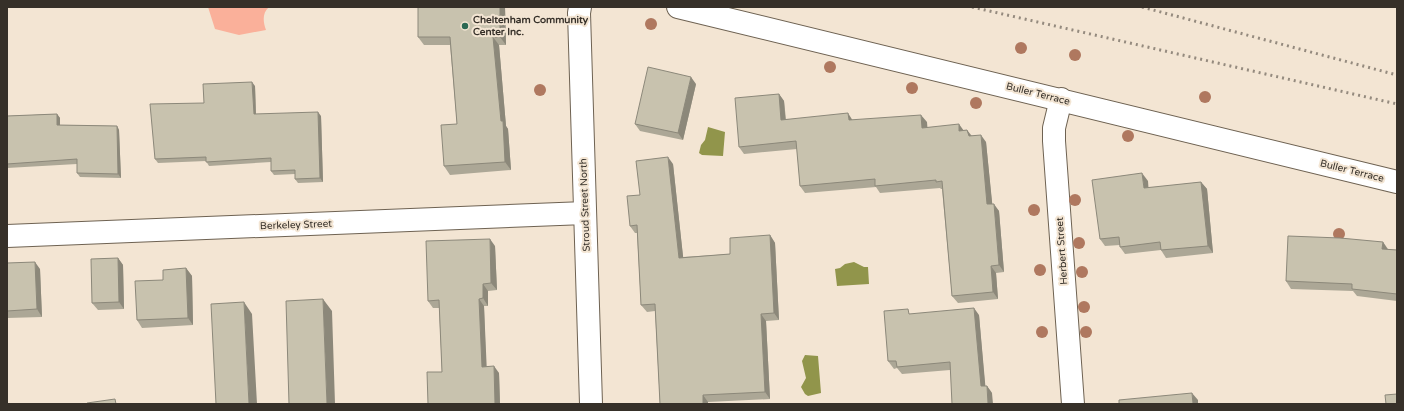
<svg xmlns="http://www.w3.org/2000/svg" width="1404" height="411" font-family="'Varela Round',sans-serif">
	<rect width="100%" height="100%" fill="#f3e5d3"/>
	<path fill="#fab09a" d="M 208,7 L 269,7 C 262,13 263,22 266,30 L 239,35 L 215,29 Z"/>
	<path fill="#91954b" d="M 708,127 L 725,132 L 723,156 L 702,155 L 699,153 L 701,145 L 705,140 Z
		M 854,262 L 864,267 L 868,267 L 869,284 L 837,286 L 835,269 L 840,268 L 845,264 Z
		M 805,355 L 818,356 L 821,393 L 808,396 L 805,394 L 801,387 L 806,378 L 802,361 Z"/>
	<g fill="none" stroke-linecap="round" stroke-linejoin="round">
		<defs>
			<path id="minor" d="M 580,7 L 579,13 L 591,404
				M 678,7 L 1397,182
				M 1061,99 L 1054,128 L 1054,141 L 1073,404
				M 7,236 L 585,213"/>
		</defs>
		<use href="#minor" stroke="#6e6252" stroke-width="24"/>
		<use href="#minor" stroke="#fff" stroke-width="22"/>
		<path stroke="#948a7e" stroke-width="3" stroke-dasharray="2 4" stroke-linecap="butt" d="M 972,7 L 1397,104
			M 1142,7 L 1397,75"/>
	</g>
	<g fill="#af785f">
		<circle cx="651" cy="24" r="6"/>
		<circle cx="1021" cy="48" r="6"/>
		<circle cx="1075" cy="55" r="6"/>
		<circle cx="830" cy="67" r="6"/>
		<circle cx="912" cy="88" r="6"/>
		<circle cx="540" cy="90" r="6"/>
		<circle cx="1205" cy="97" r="6"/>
		<circle cx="976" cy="103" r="6"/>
		<circle cx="1128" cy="136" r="6"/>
		<circle cx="1075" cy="200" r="6"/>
		<circle cx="1034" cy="210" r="6"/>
		<circle cx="1339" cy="234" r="6"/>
		<circle cx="1079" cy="243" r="6"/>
		<circle cx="1040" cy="270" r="6"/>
		<circle cx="1082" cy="272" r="6"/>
		<circle cx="1084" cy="307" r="6"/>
		<circle cx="1042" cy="332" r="6"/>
		<circle cx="1086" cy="332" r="6"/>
	</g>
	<path fill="#aca796" d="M 418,7 L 505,7 L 506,45 L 499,45 L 506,126 L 508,129 L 511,170 L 450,175 L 444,166 L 457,124 L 450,45 L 424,45 L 418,37 Z
		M 696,84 L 683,140 L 640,131 L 635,124 Z
		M 255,86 L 256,114 L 321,116 L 323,182 L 298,183 L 295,179 L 295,174 L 274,175 L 271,171 L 271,162 L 209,166 L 206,161 L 158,163 L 155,159 L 204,103 Z
		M 779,94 L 784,101 L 786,119 L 853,120 L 927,122 L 927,127 L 963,130 L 967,130 L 972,136 L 986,142 L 992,204 L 999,211 L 1004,272 L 996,273 L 998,299 L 958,303 L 952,296 L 942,189 L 941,189 L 940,188 L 880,193 L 876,187 L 805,193 L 800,186 L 797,149 L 744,154 L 739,147 Z
		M 57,114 L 60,118 L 60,125 L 117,126 L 119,130 L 121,178 L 80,177 L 77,173 L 77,164 L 7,168 L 7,116 Z
		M 673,164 L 683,257 L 730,254 L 770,235 L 775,243 L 779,320 L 766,321 L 770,399 L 708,402 L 708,404 L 660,404 L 655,311 L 647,312 L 641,305 L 637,233 L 635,233 L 630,226 L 640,195 Z
		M 1148,181 L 1148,188 L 1201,182 L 1207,189 L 1213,253 L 1166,258 L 1161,250 L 1125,254 L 1120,247 L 1120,245 L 1105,246 L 1100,239 Z
		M 1383,242 L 1388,249 L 1397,250 L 1397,301 L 1357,296 L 1353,291 L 1291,289 L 1286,281 Z
		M 495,246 L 497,290 L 488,291 L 488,306 L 484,306 L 486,366 L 499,373 L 500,404 L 428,404 L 442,372 L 439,308 L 433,308 L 428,301 Z
		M 118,258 L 123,265 L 124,309 L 98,310 L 92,303 Z
		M 7,263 L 40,269 L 42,317 L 7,318 Z
		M 186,268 L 192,276 L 193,325 L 142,328 L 137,320 L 163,280 Z
		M 911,314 L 979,315 L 985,386 L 987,386 L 992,393 L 950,370 L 902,374 L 897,368 L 894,369 L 888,361 Z"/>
	<path fill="#8c887a" d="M 500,7 L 505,7 L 506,45 L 500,37 Z
		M 493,37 L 499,45 L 506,126 L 508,129 L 511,170 L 505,162 L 501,121 Z
		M 691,77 L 696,84 L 683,140 L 678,133 Z
		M 252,82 L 255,86 L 256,118 L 254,114 Z
		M 779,94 L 784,101 L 786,127 L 781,120 Z
		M 318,112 L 321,116 L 323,182 L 320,178 Z
		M 848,113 L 853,121 L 849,120 Z
		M 57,114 L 60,118 L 60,129 L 57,125 Z
		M 921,115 L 927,122 L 928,135 L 922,128 Z
		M 959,124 L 964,131 L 959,131 Z
		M 117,126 L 119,130 L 121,178 L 118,174 Z
		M 967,130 L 972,137 L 969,136 Z
		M 981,135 L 986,142 L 993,211 L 987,204 Z
		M 668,157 L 673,164 L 684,265 L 679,258 Z
		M 1142,173 L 1148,181 L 1149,195 L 1144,188 Z
		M 1201,182 L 1207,189 L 1213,253 L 1208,246 Z
		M 994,204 L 999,211 L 1004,272 L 999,265 Z
		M 770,235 L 775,243 L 779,320 L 774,313 Z
		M 490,239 L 495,246 L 497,290 L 491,283 Z
		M 1383,242 L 1388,250 L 1382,249 Z
		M 118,258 L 123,265 L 124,309 L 119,302 Z
		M 35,262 L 40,269 L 42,317 L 37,309 Z
		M 991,266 L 996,273 L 998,299 L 993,292 Z
		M 186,268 L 192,276 L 193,325 L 188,318 Z
		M 483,284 L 488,291 L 488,306 L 483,298 Z
		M 323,299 L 332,311 L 335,404 L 327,404 Z
		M 479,299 L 484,306 L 487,374 L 482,367 Z
		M 244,302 L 252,314 L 257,404 L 249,404 Z
		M 974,308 L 979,315 L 986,393 L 981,386 Z
		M 761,314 L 766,321 L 770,399 L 765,392 Z
		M 494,366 L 499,373 L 500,404 L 495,404 Z
		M 987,386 L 992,393 L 993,404 L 988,404 Z
		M 1192,393 L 1198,400 L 1198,404 L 1193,404 Z
		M 703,395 L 708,402 L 708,404 L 703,404 Z"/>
	<path fill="#c8c2ae" stroke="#8c887a" d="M 418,7 L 500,7 L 500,37 L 493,37 L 501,121 L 503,121 L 505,162 L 444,166 L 441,125 L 457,124 L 450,37 L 418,37 Z
		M 648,67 L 691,77 L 678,133 L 635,124 Z
		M 252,82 L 254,114 L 318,112 L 320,178 L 295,179 L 295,170 L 271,171 L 271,158 L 206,162 L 206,157 L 155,159 L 150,104 L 204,103 L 203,84 Z
		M 779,94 L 781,120 L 848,113 L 849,120 L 921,115 L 922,128 L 959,124 L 959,131 L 967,130 L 969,136 L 981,135 L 987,204 L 994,204 L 999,265 L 991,266 L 993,292 L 952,296 L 942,181 L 936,182 L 936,180 L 875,186 L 875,179 L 800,186 L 796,141 L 739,147 L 735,98 Z
		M 57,114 L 57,125 L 117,126 L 118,174 L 77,173 L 77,159 L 7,164 L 7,116 Z
		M 668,157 L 679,258 L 730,254 L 730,238 L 770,235 L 774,313 L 761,314 L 765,392 L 703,395 L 703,404 L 660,404 L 655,304 L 641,305 L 637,225 L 630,226 L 627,196 L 640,195 L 636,161 Z
		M 1142,173 L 1144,188 L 1201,182 L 1208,246 L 1161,250 L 1160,242 L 1120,247 L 1119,237 L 1100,239 L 1092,180 Z
		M 1288,236 L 1340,238 L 1383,242 L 1382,249 L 1397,250 L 1397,294 L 1352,289 L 1352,284 L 1286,281 Z
		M 490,239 L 491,283 L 483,284 L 483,298 L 479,299 L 482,367 L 494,366 L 495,404 L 428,404 L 427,372 L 442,372 L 439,300 L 428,301 L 426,241 Z
		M 118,258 L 119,302 L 92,303 L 91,259 Z
		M 35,262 L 37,309 L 7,311 L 7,263 Z
		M 186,268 L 188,318 L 137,320 L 135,281 L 163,280 L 163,270 Z
		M 323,299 L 327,404 L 289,404 L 286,301 Z
		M 244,302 L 249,404 L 216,404 L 211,304 Z
		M 974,308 L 981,386 L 987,386 L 988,404 L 952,404 L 950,362 L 897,367 L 896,361 L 888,361 L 884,311 L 908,309 L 909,314 Z
		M 1192,393 L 1193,404 L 1119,404 L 1119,400 Z
		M 1397,394 L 1397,404 L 1386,404 L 1385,395 Z
		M 115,399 L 116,404 L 88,404 L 87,403 Z"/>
	<circle fill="#2b6853" stroke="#f3e5d3" stroke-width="1.5" cx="465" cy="26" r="4"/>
	<g text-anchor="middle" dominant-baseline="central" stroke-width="4" stroke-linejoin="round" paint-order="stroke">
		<g font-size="10" font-weight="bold" fill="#363029" stroke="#f3e5d3" text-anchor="start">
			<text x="473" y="20">Cheltenham Community<tspan x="473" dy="12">Center Inc.</tspan></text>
		</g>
		<g font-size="10" fill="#363029" stroke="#f3e5d3">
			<text transform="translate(1038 94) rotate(14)">Buller Terrace</text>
			<text transform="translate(1352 171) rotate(14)">Buller Terrace</text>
			<text transform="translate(585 205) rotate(-92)">Stroud Street North</text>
			<text transform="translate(296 225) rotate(-2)">Berkeley Street</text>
			<text transform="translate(1062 251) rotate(-94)">Herbert Street</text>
		</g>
	</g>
	<rect width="1404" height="411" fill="none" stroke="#363029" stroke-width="16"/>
</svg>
